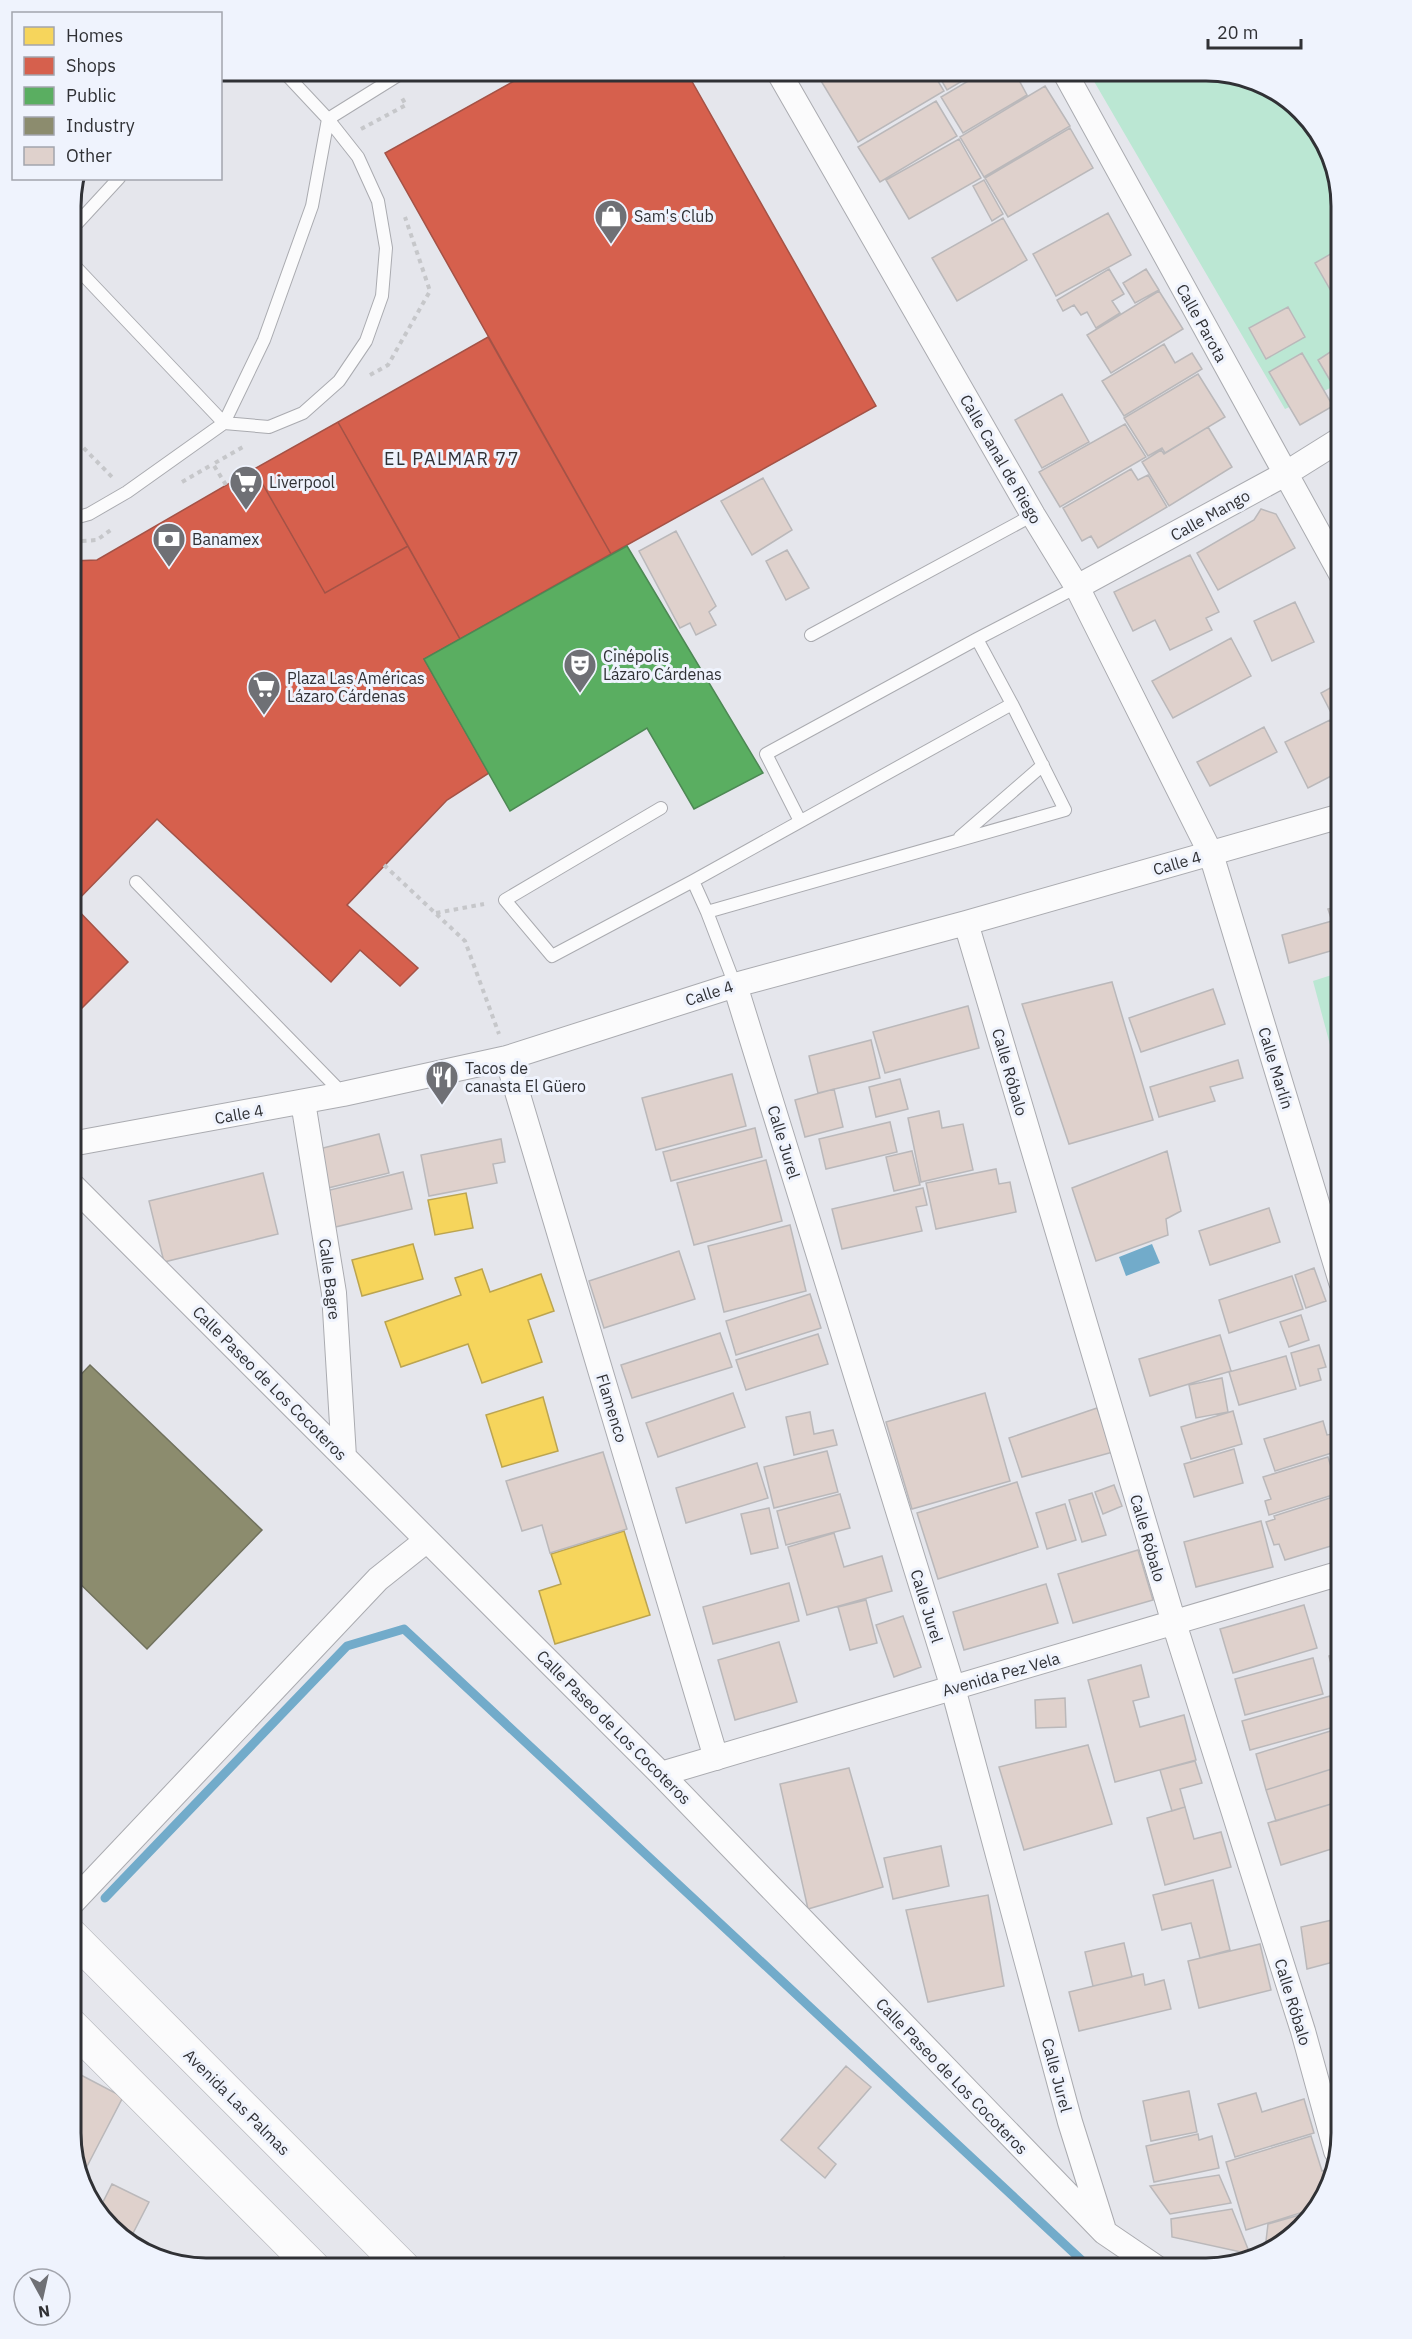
<svg xmlns="http://www.w3.org/2000/svg" width="1412" height="2339" viewBox="0 0 1412 2339" font-family="'IBM Plex Sans',sans-serif">
<style>
.green{fill:#bbe7d3}
.water{fill:#72abca}
.homes{fill:#f6d55c;stroke:#bba450;stroke-width:1.5}
.shops{fill:#d6604d;stroke:#a45246;stroke-width:1.5}
.public{fill:#5aae61;stroke:#4d8854;stroke-width:1.5}
.industry{fill:#8c8c6e;stroke:#70715d;stroke-width:1.5}
.lines{fill:none;stroke-linecap:round;stroke-linejoin:round}
.stream{stroke:#72abca;stroke-width:9}
.building{fill:#dfd1cc;stroke:#bab8ba;stroke-width:1.5}
.lane-casing{stroke:#aaabb0;stroke-width:14}
.street-casing{stroke:#aaabb0;stroke-width:26}
.primary-casing{stroke:#aaabb0;stroke-width:34}
.path{stroke:#c6c7ca;stroke-width:4;stroke-dasharray:4.5 4.5;stroke-linecap:butt}
.lane{stroke:#fbfbfc;stroke-width:12}
.street{stroke:#fbfbfc;stroke-width:24}
.primary{stroke:#fbfbfc;stroke-width:33}
.labels{text-anchor:middle;dominant-baseline:central;stroke-width:6;stroke-linejoin:round;paint-order:stroke}
.poi-label{font-size:16px;fill:#303135;stroke:#eff3fd;text-anchor:start}
.street-label{font-size:16px;fill:#303135;stroke:#eff3fd}
.neighbourhood-label{font-size:18px;letter-spacing:1.5px;fill:#303135;stroke:#eff3fd}
.rim{fill:none;stroke:#303135;stroke-width:3}
</style>
<rect width="100%" height="100%" fill="#e5e6ec"/>
<path class="green" d="M1088 71H1215L1282 94 1328 146 1341 206V383L1285 409Z
M1341 972V1070L1337 1071 1313 981Z"/>
<path class="water" d="M1152 1244 1160 1263 1126 1276 1119 1257Z"/>
<path class="homes" d="M466 1193 473 1228 435 1235 428 1200Z
M413 1244 423 1279 362 1296 352 1260Z
M482 1269 490 1292 541 1274 554 1311 528 1320 542 1362 482 1383 468 1344 401 1367 385 1322 461 1295 455 1278Z
M543 1397 558 1451 502 1467 486 1415Z
M624 1531 650 1615 555 1644 539 1591 561 1584 551 1554Z"/>
<path class="shops" d="M532 71H686L876 406 611 554 385 153Z
M488 337 611 554 460 639 338 422Z
M338 422 408 546 325 593 254 469Z
M254 469 325 593 408 546 460 639 424 659 489 773 447 800 347 905 418 968 400 986 360 950 331 982 157 819 73 905 71 903V561L97 560Z
M71 903 128 962 71 1019Z"/>
<path class="public" d="M627 546 763 773 694 809 647 728 510 811 424 659Z"/>
<path class="industry" d="M90 1365 262 1530 147 1649 71 1575V1385Z"/>
<g class="lines">
<path class="stream" d="M105 1898 347 1646 404 1629 1090 2268"/>
</g>
<path class="building" d="M815 71H932L944 91 858 142Z
M936 71H979L947 90Z
M985 71H1040L1020 82 1027 95 963 133 941 97Z
M1045 86 1070 126 984 177 960 137Z
M936 101 957 136 880 182 858 147Z
M1070 128 1093 168 1008 217 985 178Z
M959 139 981 178 909 219 886 180Z
M984 180 1003 214 992 221 973 186Z
M1108 213 1131 255 1056 296 1033 254Z
M1003 218 1027 260 957 301 932 258Z
M1341 248V286L1331 291 1315 263Z
M1109 269 1124 294 1112 301 1120 313 1096 328 1087 312 1081 315 1074 305 1063 311 1057 300Z
M1146 269 1159 290 1135 303 1123 283Z
M1159 291 1183 329 1111 373 1087 335Z
M1288 307 1305 337 1266 359 1249 328Z
M1164 344 1175 363 1192 353 1202 369 1124 416 1102 381Z
M1341 345V399L1318 360Z
M1302 353 1333 406 1300 425 1269 372Z
M1198 374 1225 417 1165 453 1162 448 1148 456 1124 418Z
M1062 394 1089 442 1042 468 1015 420Z
M1125 424 1146 457 1060 507 1039 472Z
M1208 427 1232 467 1169 506 1142 462 1161 450 1164 454Z
M1131 469 1138 480 1148 475 1167 507 1098 548 1091 536 1082 541 1063 508Z
M763 478 792 530 752 555 721 501Z
M1261 509 1276 514 1295 548 1218 590 1197 553 1254 520Z
M676 531 716 606 709 612 716 625 696 635 690 623 680 628 639 551Z
M787 550 809 588 786 600 766 561Z
M1190 555 1219 612 1206 618 1212 630 1170 650 1155 620 1133 631 1114 592Z
M1295 602 1314 642 1272 661 1254 621Z
M1231 638 1251 676 1173 718 1152 681Z
M1341 682V732L1321 693Z
M1330 720 1341 744V771L1308 788 1285 742Z
M1264 727 1277 752 1210 786 1197 762Z
M1341 906V948L1289 963 1282 935 1332 921 1328 909Z
M1112 982 1153 1120 1069 1144 1022 1004Z
M1213 989 1225 1024 1141 1052 1129 1018Z
M968 1006 979 1048 885 1073 873 1032Z
M871 1040 880 1078 818 1093 809 1056Z
M1238 1060 1243 1078 1210 1087 1215 1101 1159 1117 1150 1087Z
M732 1074 746 1126 656 1150 642 1098Z
M900 1079 908 1109 876 1117 869 1087Z
M834 1089 843 1127 805 1137 795 1100Z
M939 1111 942 1128 963 1124 973 1170 921 1182 908 1118Z
M890 1122 897 1152 826 1169 819 1139Z
M755 1128 762 1157 671 1181 663 1152Z
M379 1134 389 1173 324 1189 315 1150Z
M501 1139 505 1162 493 1164 497 1183 429 1196 421 1155Z
M912 1151 920 1185 894 1191 886 1157Z
M1167 1151 1181 1211 1166 1219 1168 1235 1096 1261 1072 1188Z
M766 1160 782 1221 694 1245 677 1183Z
M996 1169 999 1184 1010 1182 1016 1212 936 1229 926 1183Z
M403 1172 412 1209 331 1228 322 1192Z
M263 1173 278 1234 164 1262 149 1201Z
M923 1188 927 1205 916 1207 922 1231 842 1249 832 1209Z
M1269 1208 1280 1242 1210 1265 1199 1231Z
M790 1225 806 1291 724 1312 708 1246Z
M679 1251 695 1299 604 1328 589 1281Z
M1314 1268 1326 1301 1306 1308 1295 1275Z
M1292 1276 1303 1309 1229 1333 1219 1300Z
M810 1294 821 1328 736 1355 726 1321Z
M1301 1315 1309 1340 1289 1347 1280 1322Z
M720 1333 732 1367 632 1398 621 1365Z
M818 1334 828 1364 746 1390 736 1360Z
M1220 1335 1231 1371 1150 1396 1139 1359Z
M1319 1345 1326 1367 1318 1369 1321 1380 1300 1386 1291 1353Z
M1286 1356 1296 1389 1239 1405 1229 1372Z
M1222 1378 1228 1412 1196 1418 1189 1385Z
M733 1393 745 1427 658 1457 646 1423Z
M985 1393 1010 1481 912 1509 886 1422Z
M1097 1408 1113 1452 1022 1477 1009 1438Z
M1233 1411 1242 1444 1191 1459 1181 1427Z
M810 1412 814 1434 833 1430 837 1445 794 1455 786 1417Z
M1323 1421 1327 1435 1332 1434 1338 1451 1275 1471 1264 1439Z
M1234 1449 1243 1483 1194 1497 1184 1464Z
M827 1451 838 1492 774 1508 764 1467Z
M603 1452 627 1529 550 1553 542 1525 522 1531 506 1481Z
M1328 1457 1339 1493 1269 1515 1265 1501 1271 1499 1263 1477Z
M757 1463 768 1498 686 1523 676 1488Z
M1017 1482 1038 1547 938 1579 917 1513Z
M1114 1485 1122 1506 1103 1514 1095 1492Z
M1092 1493 1106 1535 1082 1542 1069 1500Z
M840 1494 850 1528 786 1545 777 1511Z
M1336 1496 1341 1512V1543L1285 1560 1279 1544 1274 1545 1266 1522 1275 1519 1274 1516Z
M1065 1504 1076 1540 1047 1549 1036 1513Z
M769 1508 778 1548 751 1554 741 1514Z
M1261 1521 1273 1567 1196 1587 1184 1542Z
M834 1533 844 1567 882 1556 892 1591 807 1615 788 1547Z
M1138 1550 1153 1600 1073 1623 1058 1574Z
M789 1583 799 1621 713 1644 703 1607Z
M1046 1584 1058 1623 964 1650 953 1612Z
M866 1600 877 1643 850 1650 838 1607Z
M1304 1605 1317 1648 1233 1673 1220 1629Z
M903 1616 921 1667 894 1677 876 1625Z
M779 1642 797 1702 735 1720 718 1660Z
M1341 1652V1696H1339L1329 1656Z
M1313 1658 1323 1694 1245 1715 1235 1679Z
M1141 1665 1149 1697 1133 1701 1140 1727 1184 1715 1196 1760 1115 1782 1088 1680Z
M1330 1696 1338 1726 1250 1750 1242 1721Z
M1065 1698 1066 1727 1036 1728 1035 1700Z
M1337 1729 1341 1743V1766L1266 1790 1256 1754Z
M1088 1745 1112 1824 1024 1850 999 1767Z
M1195 1761 1202 1783 1180 1789 1185 1807 1172 1811 1160 1770Z
M1341 1766V1801L1276 1821 1266 1790Z
M849 1768 883 1887 808 1909 780 1784Z
M1341 1801V1846L1281 1865 1268 1823Z
M1185 1807 1194 1839 1221 1832 1231 1867 1165 1885 1147 1818Z
M941 1846 949 1886 893 1899 884 1858Z
M1213 1880 1230 1950 1200 1958 1191 1923 1162 1930 1153 1895Z
M988 1895 1004 1986 928 2002 906 1910Z
M1341 1918V1960L1307 1969 1301 1927Z
M1124 1943 1132 1977 1093 1986 1085 1952Z
M1260 1944 1271 1990 1199 2008 1188 1961Z
M1143 1974 1145 1985 1164 1980 1171 2009 1079 2031 1069 1992Z
M846 2066 871 2087 818 2148 836 2164 825 2178 781 2140Z
M79 2074 123 2097 81 2178 70 2133 71 2090Z
M1189 2091 1197 2132 1151 2141 1143 2101Z
M1256 2093 1262 2112 1304 2099 1314 2133 1235 2157 1218 2104Z
M1198 2134 1199 2140 1212 2136 1219 2168 1154 2182 1146 2146Z
M1311 2136 1322 2171 1331 2168 1319 2207 1246 2230 1226 2162Z
M1219 2175 1231 2203 1170 2214 1150 2186Z
M112 2184 149 2202 128 2243 99 2210Z
M1232 2209 1250 2254 1172 2237 1171 2219Z
M1317 2210 1279 2243 1266 2241 1268 2224Z
M784 2257 794 2268H771Z"/>
<g class="lines">
<g class="lane-casing">
<path id="lane" d="M71 230 119 178
M71 262 224 423 269 427 303 413 339 381 366 341 382 296 386 248 378 201 358 157 328 119 283 71
M71 519 89 514 127 492 224 423 264 340 312 206 328 119 405 71
M811 635 1033 515
M661 808 505 900 552 956 693 881 1012 704
M800 821 766 754 977 639 1077 587
M960 837 1043 765
M693 881 707 912 1065 810 1012 704 977 639
M136 882 343 1094
M707 912 735 985"/>
</g>
<g class="street-casing">
<path id="street" d="M778 71 1033 515 1077 587 1211 854 1341 1282
M1064 71 1341 574
M1077 587 1285 474 1341 439
M966 923 1174 1623 1303 2031 1336 2151
M735 985 953 1688 1070 2122 1103 2227
M507 1058 716 1758
M303 1102 334 1293 344 1457
M71 1144 343 1094 507 1058 735 985 966 923 1341 816
M71 1184 661 1774 1104 2232 1157 2268
M661 1774 1341 1573
M71 1904 378 1579 427 1540"/>
</g>
<g class="primary-casing">
<path id="primary" d="M71 1935 404 2268
M71 2025 314 2268"/>
</g>
<path class="path" d="M361 129 406 105 402 98
M370 375 388 365 430 291 405 217
M71 435 112 477
M182 482 213 464
M226 485 213 464 243 447
M82 541 97 540 112 529
M384 865 465 941 499 1034
M436 913 484 904"/>
<use href="#lane" class="lane"/>
<use href="#street" class="street"/>
<use href="#primary" class="primary"/>
</g>
<defs>
<g id="shop-pin" transform="scale(1.725)"><path d="M0 17L-7.5 6A9.5 9.5 0 1 1 7.5 6Z" fill="#6f7075" stroke="#eff3fd"/><path d="M-5-2.5h2.3a2.7 3.5 0 0 1 5.4 0H5L5.5 6h-11ZM-1.5-2.5h3a1.5 2.3 0 0 0-3 0Z" fill="#fff"/></g>
<g id="supermarket-pin" transform="scale(1.725)"><path d="M0 17L-7.5 6A9.5 9.5 0 1 1 7.5 6Z" fill="#6f7075" stroke="#eff3fd"/><path d="M-6-5.5h2.5l.6 2H6L4.5 2H-2.5L-4.4-4H-6ZM-1.5 3.2a1.3 1.3 0 1 0 .1 0ZM3 3.2a1.3 1.3 0 1 0 .1 0Z" fill="#fff"/></g>
<g id="bank-pin" transform="scale(1.725)"><path d="M0 17L-7.5 6A9.5 9.5 0 1 1 7.5 6Z" fill="#6f7075" stroke="#eff3fd"/><path d="M-6-4H6V4H-6ZM0-2.3a2.3 2.3 0 1 0 0 4.6a2.3 2.3 0 1 0 0-4.6Z" fill="#fff"/></g>
<g id="theatre-pin" transform="scale(1.725)"><path d="M0 17L-7.5 6A9.5 9.5 0 1 1 7.5 6Z" fill="#6f7075" stroke="#eff3fd"/><path d="M-5-5.5Q0-4 5-5.5V0Q5 5 0 6Q-5 5-5 0ZM-3.3-2.5H-1v1.5H-3.3ZM1-2.5H3.3v1.5H1ZM-2.8 1Q0 5.5 2.8 1Z" fill="#fff"/></g>
<g id="restaurant-pin" transform="scale(1.725)"><path d="M0 17L-7.5 6A9.5 9.5 0 1 1 7.5 6Z" fill="#6f7075" stroke="#eff3fd"/><path d="M-5-6h1v4h1v-4h1v4h1v-4h1v5L-1.5 .5V6h-2V.5L-5-1ZM5-6V6H3V1.5H1.5Q1.5-4 5-6Z" fill="#fff"/></g>
</defs>
<g fill-rule="evenodd">
<use href="#shop-pin" x="611" y="216"/>
<use href="#supermarket-pin" x="246" y="482"/>
<use href="#bank-pin" x="169" y="539"/>
<use href="#theatre-pin" x="580" y="665"/>
<use href="#supermarket-pin" x="264" y="687"/>
<use href="#restaurant-pin" x="442" y="1077"/>
</g>
<g class="labels">
<g class="poi-label">
<text x="634" y="216">Sam's Club</text>
<text x="269" y="482">Liverpool</text>
<text x="192" y="539">Banamex</text>
<text x="603" y="656">Cinépolis<tspan x="603" dy="18">Lázaro Cárdenas</tspan></text>
<text x="287" y="678">Plaza Las Américas<tspan x="287" dy="18">Lázaro Cárdenas</tspan></text>
<text x="465" y="1068">Tacos de<tspan x="465" dy="18">canasta El Güero</tspan></text>
</g>
<g class="street-label">
<text transform="translate(1202 323) rotate(61)">Calle Parota</text>
<text transform="translate(1001 459) rotate(60)">Calle Canal de Riego</text>
<text transform="translate(1210 515) rotate(-29)">Calle Mango</text>
<text transform="translate(1177 863) rotate(-16)">Calle 4</text>
<text transform="translate(709 993) rotate(-18)">Calle 4</text>
<text transform="translate(1276 1068) rotate(73)">Calle Marlín</text>
<text transform="translate(1010 1072) rotate(74)">Calle Róbalo</text>
<text transform="translate(239 1114) rotate(-10)">Calle 4</text>
<text transform="translate(784 1142) rotate(73)">Calle Jurel</text>
<text transform="translate(330 1279) rotate(83)">Calle Bagre</text>
<text transform="translate(270 1383) rotate(45)">Calle Paseo de Los Cocoteros</text>
<text transform="translate(612 1408) rotate(73)">Flamenco</text>
<text transform="translate(1148 1538) rotate(74)">Calle Róbalo</text>
<text transform="translate(927 1606) rotate(73)">Calle Jurel</text>
<text transform="translate(1001 1674) rotate(-16)">Avenida Pez Vela</text>
<text transform="translate(614 1727) rotate(45)">Calle Paseo de Los Cocoteros</text>
<text transform="translate(1293 2002) rotate(73)">Calle Róbalo</text>
<text transform="translate(1057 2075) rotate(75)">Calle Jurel</text>
<text transform="translate(952 2076) rotate(46)">Calle Paseo de Los Cocoteros</text>
<text transform="translate(237 2102) rotate(45)">Avenida Las Palmas</text>
</g>
<g class="neighbourhood-label">
<text x="452" y="458">EL PALMAR 77</text>
</g>
</g>
<path d="M0 0H1412V2339H0ZM206 81H1206A125 125 0 0 1 1331 206V2133A125 125 0 0 1 1206 2258H206A125 125 0 0 1 81 2133V206A125 125 0 0 1 206 81Z" fill="#eff3fd" fill-rule="evenodd"/>
<path class="rim" d="M206 81H1206A125 125 0 0 1 1331 206V2133A125 125 0 0 1 1206 2258H206A125 125 0 0 1 81 2133V206A125 125 0 0 1 206 81Z"/>
<rect x="12" y="12" width="210" height="168" fill="#eff3fd" stroke="#a3a5ad" stroke-width="1.5"/>
<rect x="24" y="27" width="30" height="18" fill="#f6d55c" stroke="#a3a5ad" stroke-width="1.5"/>
<text x="66" y="42" font-size="18" fill="#303135">Homes</text>
<rect x="24" y="57" width="30" height="18" fill="#d6604d" stroke="#a3a5ad" stroke-width="1.5"/>
<text x="66" y="72" font-size="18" fill="#303135">Shops</text>
<rect x="24" y="87" width="30" height="18" fill="#5aae61" stroke="#a3a5ad" stroke-width="1.5"/>
<text x="66" y="102" font-size="18" fill="#303135">Public</text>
<rect x="24" y="117" width="30" height="18" fill="#8c8c6e" stroke="#a3a5ad" stroke-width="1.5"/>
<text x="66" y="132" font-size="18" fill="#303135">Industry</text>
<rect x="24" y="147" width="30" height="18" fill="#dfd1cc" stroke="#a3a5ad" stroke-width="1.5"/>
<text x="66" y="162" font-size="18" fill="#303135">Other</text>
<g transform="translate(42 2297) rotate(172)"><circle r="28" fill="#eff3fd" stroke="#a3a5ad" stroke-width="1.5"/>
<path d="M0-4.5L10 22L0 15L-10 22Z" fill="#6f7075"/>
<text y="-9" font-size="16" font-weight="bold" text-anchor="middle" fill="#303135">N</text>
</g>
<path d="M1208 39v9h93v-9" fill="none" stroke="#303135" stroke-width="3"/>
<text x="1217" y="39" font-size="18" fill="#303135" stroke="#eff3fd" stroke-width="4.5" paint-order="stroke">20 m</text>
</svg>
